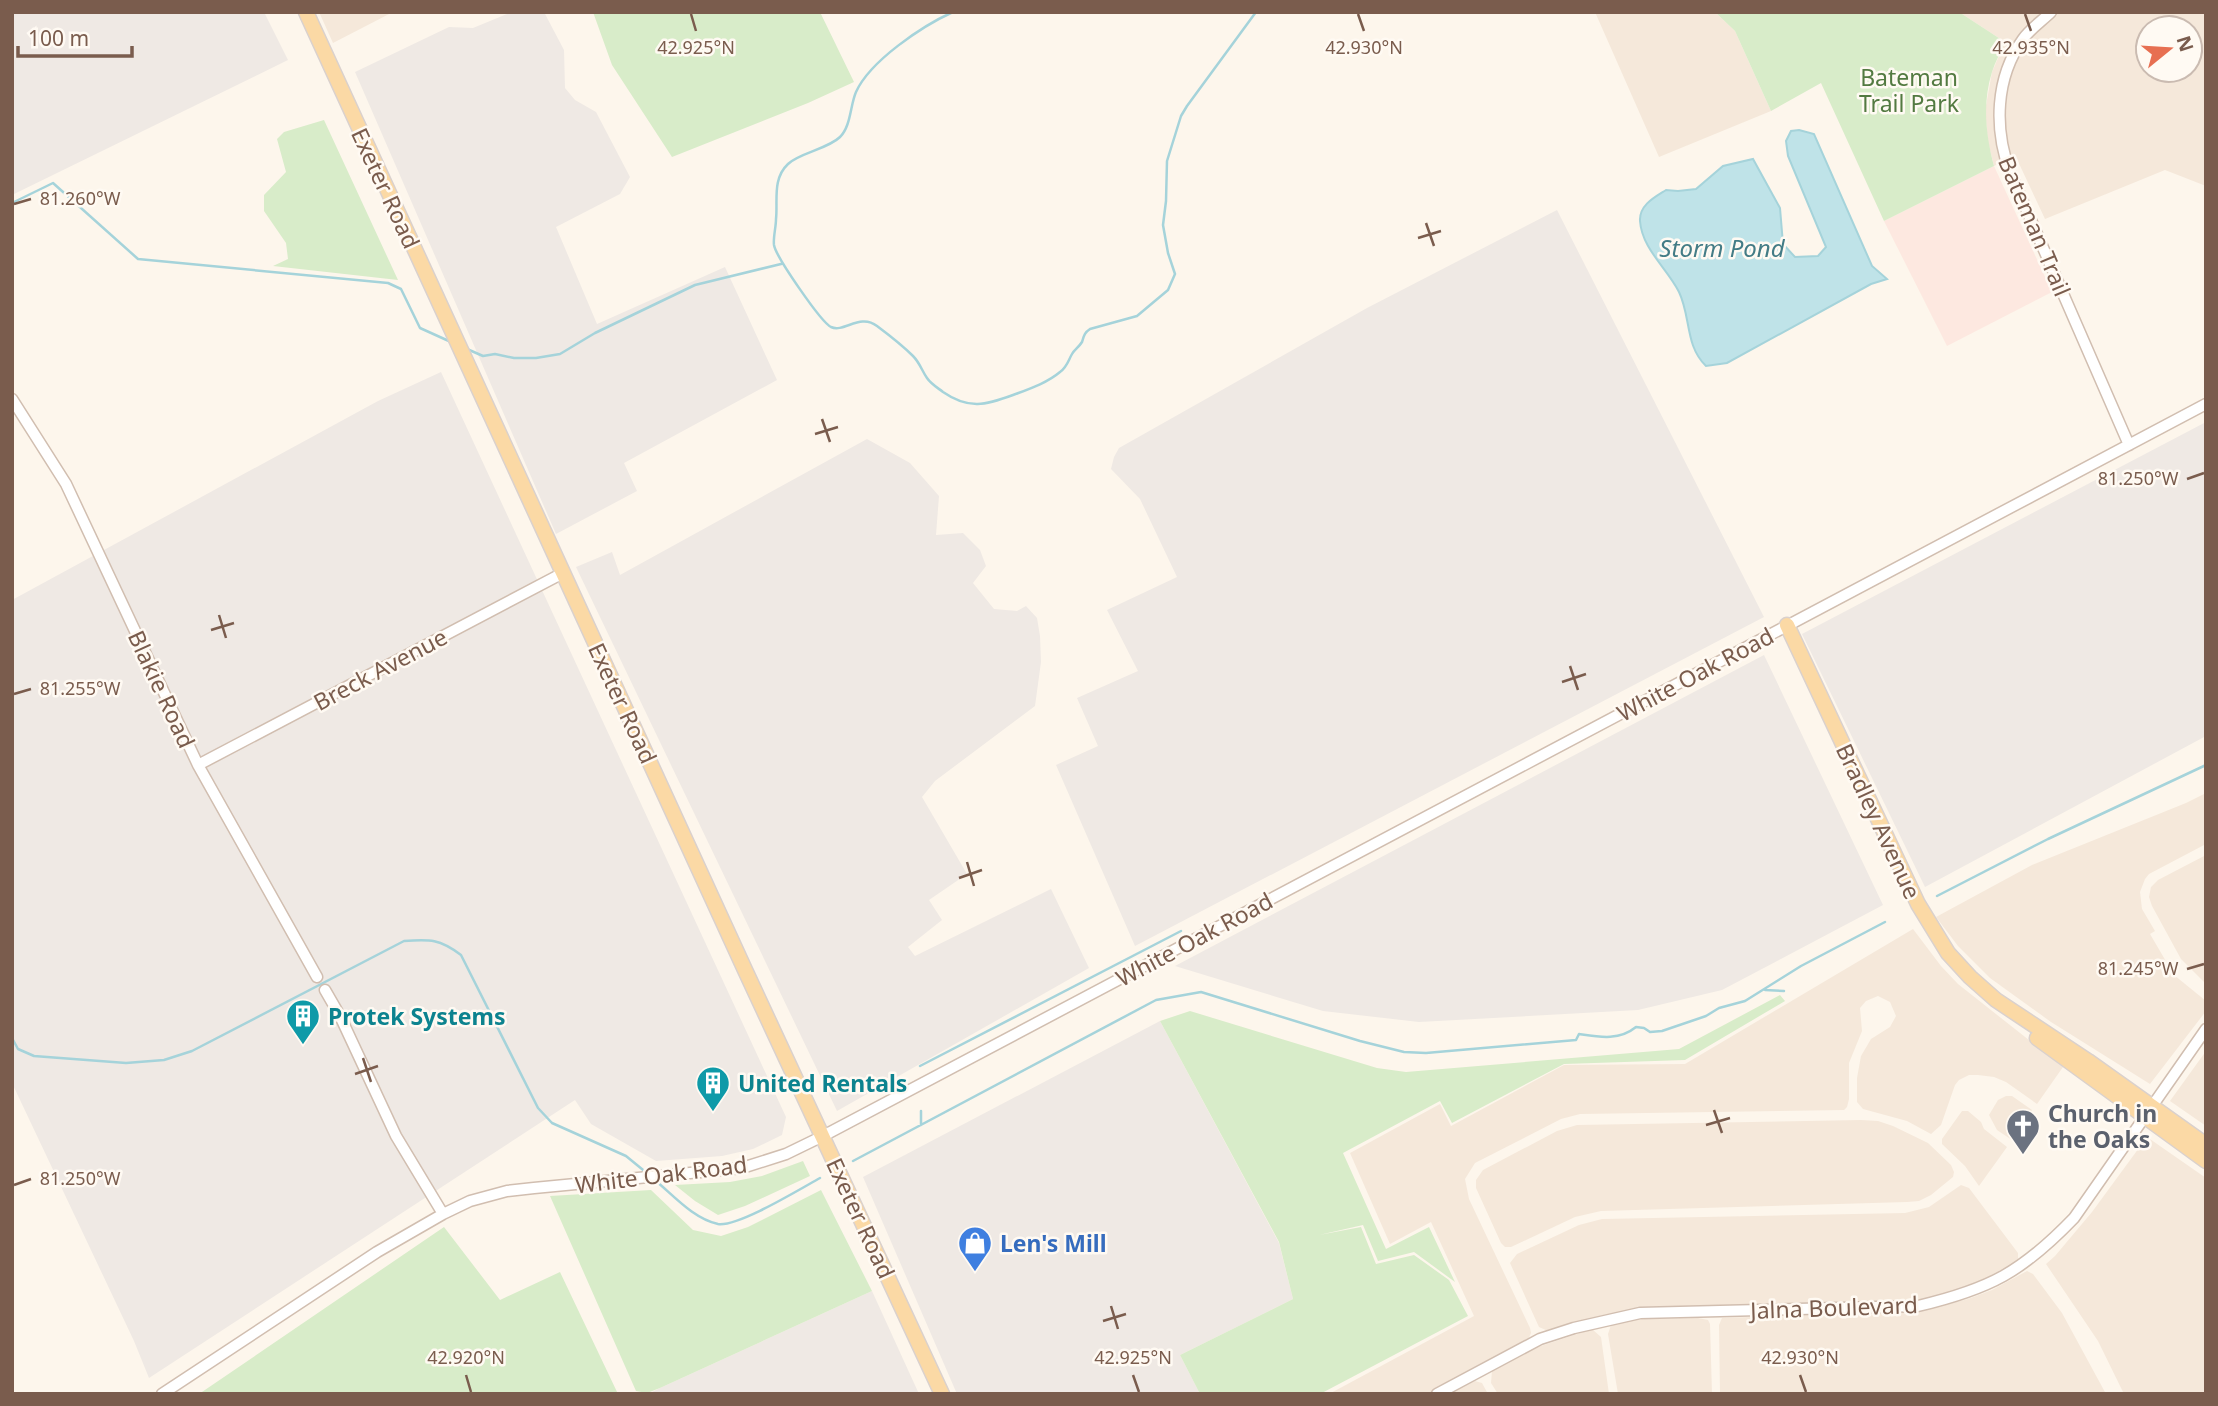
<svg xmlns="http://www.w3.org/2000/svg" width="2218" height="1406" viewBox="0 0 2218 1406" font-family="'Noto Sans',sans-serif">
<style>
.residential{fill:#f5e8da;fill-rule:evenodd}
.commercial{fill:#fde8e0}
.industrial{fill:#efe9e4}
.green{fill:#d8ecc9}
.water{fill:#bfe3e8;stroke:#a5d3da;stroke-width:2}
.lines{fill:none;stroke-linecap:round;stroke-linejoin:round}
.stream{stroke:#a5d3da;stroke-width:2.5}
.minor-casing{stroke:#d1beb0;stroke-width:13}
.major-casing{stroke:#dad1cd;stroke-width:17}
.minor{stroke:#fff;stroke-width:10}
.major{stroke:#fbd9a5;stroke-width:14}
.ticks{fill:none;stroke:#7a5c4d;stroke-width:2.5}
.labels{text-anchor:middle;dominant-baseline:central;stroke-width:5;stroke-linejoin:round;paint-order:stroke}
.park-label{font-size:23px;fill:#537a41;stroke:#fffaf3}
.street-label{font-size:23px;fill:#7a5c4d;stroke:#fffaf3}
.culture-label{font-size:23px;font-weight:bold;fill:#0d838f;stroke:#fffaf3;text-anchor:start}
.worship-label{font-size:23px;font-weight:bold;fill:#5b616d;stroke:#fffaf3;text-anchor:start}
.shop-label{font-size:23px;font-weight:bold;fill:#366cbe;stroke:#fffaf3;text-anchor:start}
.water-label{font-size:24px;font-style:italic;fill:#437c86;stroke:#fffaf3}
.ticks-label{font-size:18px;text-anchor:middle;fill:#7a5c4d;stroke:#fffaf3;stroke-width:5;stroke-linejoin:round;paint-order:stroke}
</style>
<rect width="100%" height="100%" fill="#fdf6ec"/>
<path class="residential" d="M319 12H393L333 43Z
M1595 12H1715L1735 31 1771 111 1659 157Z
M1959 12H2206V186L2165 170 2045 219 2015 155 1994 166 1988 142 1985 111 1992 72 2005 42ZM2148 28H2190V70H2148Z
M2206 793V844L2149 874 2145 879 2140 892 2142 909 2155 931 2150 934 2174 975 2206 1001V1011L2150 1084 2051 1022 1990 978 1958 946 1936 917 2032 865 2186 803Z
M2206 855V984L2181 959 2152 906 2149 897 2151 887 2158 880Z
M1913 929 1941 966 1958 984 2063 1067 2037 1104 2006 1082 1994 1077 1978 1075H1969L1959 1080 1955 1085 1941 1125 1931 1134 1907 1121 1863 1109 1857 1102V1078L1861 1056 1871 1039 1890 1027 1896 1016 1890 1002 1878 996 1866 1001 1860 1008 1862 1031 1849 1063V1099L1847 1107 1844 1110 1580 1114 1561 1119 1475 1163 1465 1179 1469 1199 1530 1328 1531 1333 1528 1340 1429 1394H1329L1474 1316 1431 1222 1390 1244 1350 1153 1440 1104 1451 1126 1564 1065 1685 1064Z
M2206 1051V1126L2170 1101Z
M2006 1096H2012L2032 1110 2012 1140 1997 1130 1989 1115 1998 1100Z
M1962 1111H1968L1981 1122 1984 1129 2007 1147 1979 1186 1965 1166 1942 1144V1139Z
M1861 1120 1878 1121 1893 1126 1928 1143 1951 1165 1954 1172 1953 1177 1931 1195 1919 1201 1907 1202 1601 1211 1575 1217 1511 1247H1505L1501 1243 1476 1188V1180L1483 1170 1557 1131 1577 1125Z
M2147 1137 2206 1178V1394H2124L2098 1341 2046 1264 2055 1256 2092 1212Z
M1961 1185 1969 1188 2018 1253V1259L2017 1264 1980 1283 1934 1298 1910 1302 1641 1309 1603 1315 1548 1331 1539 1327 1510 1263 1517 1254 1579 1225 1602 1219 1905 1213 1929 1207Z
M2027 1271 2033 1274 2062 1313 2106 1394H1720L1719 1325 1722 1318 1922 1311 1968 1299 1992 1290Z
M1698 1318 1708 1320 1710 1324 1712 1394H1618L1608 1334 1611 1325 1614 1322 1645 1319Z
M1592 1329 1601 1337 1609 1394H1498L1491 1383 1492 1371 1509 1361 1538 1347Z
M1475 1381 1482 1383 1488 1394H1448Z"/>
<path class="commercial" d="M1994 166 2052 292 1947 346 1884 221Z"/>
<path class="industrial" d="M12 12H264L288 60 12 195Z
M512 12H544L564 50 565 88 575 100 596 112 630 177 620 194 556 227 597 324 725 267 777 380 624 463 637 491 556 534 355 72 449 27 473 28Z
M1557 210 1764 617 1135 946 1056 765 1098 746 1077 698 1138 671 1107 610 1177 577 1140 499 1111 469 1114 457 1119 448 1367 308Z
M441 372 786 1117 782 1135 753 1149 722 1156 656 1161 591 1124 575 1100 149 1378 134 1341 12 1083V600L378 401Z
M2206 422V736L1925 887 1802 634Z
M867 439 910 463 939 496 936 535 963 533 980 550 986 566 973 583 994 609 1017 611 1026 606 1037 618 1040 636 1041 662 1035 706 935 781 922 797 967 874 929 900 942 920 908 947 915 956 1051 889 1089 968 837 1111 576 567 612 552 620 575Z
M1764 655 1883 905 1722 990 1638 1010 1419 1022 1323 1011 1175 966Z
M1160 1021 1279 1243 1293 1299 1180 1355 1200 1394H957L863 1177Z
M872 1291 919 1394H648L660 1388Z"/>
<path class="green" d="M593 12H820L854 82 808 103 672 157 612 65Z
M1715 12H1959L2005 42C2001 52 1995 62 1992 72 1982 104 1986 135 1994 166L1884 221 1821 83 1771 111 1735 31Z
M324 120 398 280 273 266 288 259 286 243 264 211V195L286 172 277 139 284 132Z
M1780 995 1785 1001 1685 1060 1564 1064 1452 1123 1440 1101 1343 1153 1386 1249 1429 1227 1455 1282 1414 1252 1378 1261 1363 1225 1319 1235 1361 1227 1376 1264 1414 1255 1449 1280 1468 1316 1320 1394H1200L1180 1355 1293 1299 1279 1242 1160 1021 1190 1011 1377 1068 1406 1072 1679 1049Z
M803 1161 810 1176 745 1206 718 1215 695 1201 675 1185 730 1182 762 1176Z
M651 1190 693 1230 721 1236 748 1227 821 1190 872 1291 660 1388 647 1393 636 1391 550 1196Z
M444 1227 500 1300 560 1272 618 1394H199Z"/>
<path class="water" d="M1799 130 1814 134 1872 266 1887 279 1871 284 1727 363 1706 366C1685 346 1691 317 1679 292 1667 268 1642 249 1640 221 1639 205 1655 197 1666 190L1678 191 1696 189 1723 166 1753 159 1780 208 1783 244 1795 257 1818 256 1826 247 1788 156 1786 141 1791 131Z"/>
<g class="lines">
<path class="stream" d="M953 12C922 26 870 61 856 92 850 106 851 126 840 137 828 149 799 153 788 164 772 179 778 201 776 219 776 227 773 238 774 245 776 257 821 322 831 327 844 333 860 313 877 326 889 335 902 345 913 356 920 363 922 371 927 378 931 384 938 388 943 392 969 410 986 405 1013 395 1029 389 1047 383 1060 372 1067 367 1068 361 1072 354 1074 350 1079 347 1082 342 1084 336 1084 333 1090 329L1137 316 1168 290 1175 274 1168 253 1163 225 1166 201 1167 161 1181 116 1187 106 1256 12
M12 203 53 183 138 259 388 283 401 289 420 328 451 342
M467 349 483 356 495 354 514 358H536L560 354 595 333 695 285 781 264
M1937 896 2048 839 2206 765
M1765 990 1784 991
M12 1038 18 1049 34 1056 126 1063 164 1060 192 1051 404 941C430 939 440 939 461 955L538 1108 552 1123 626 1156 648 1174
M920 1066 1181 931
M921 1111V1125
M853 1161 1156 1000 1201 992 1360 1041 1404 1052 1426 1053 1576 1040 1579 1034C1599 1037 1619 1041 1636 1027L1644 1028 1650 1032 1662 1031 1706 1016 1719 1008 1745 1001 1801 966 1885 922
M656 1181C674 1196 694 1219 718 1224 738 1227 800 1189 820 1178"/>
<g class="minor-casing">
<path id="minor" d="M2051 12C2042 21 2030 29 2023 39 1995 78 1994 129 2010 172L2129 445
M12 399 66 484 198 765 317 977
M198 765 563 573
M325 990 340 1016 396 1136 443 1214
M162 1394 377 1252 443 1214 470 1201 507 1191 534 1188 742 1168 786 1154 823 1136 2206 404
M1437 1394 1540 1339 1574 1328 1640 1313 1918 1306C1990 1289 2022 1272 2074 1218L2206 1029"/>
</g>
<g class="major-casing">
<path id="major" d="M306 12 745 970 942 1394
M1787 625 1918 904 1948 953 1970 977 1996 1000 2088 1061 2206 1145
M2037 1038 2206 1161"/>
</g>
<use href="#minor" class="minor"/>
<use href="#major" class="major"/>
</g>
<path class="ticks" d="M691 14 696 31M1358 14 1364 31M2025 14 2031 31M14 204 31 199M1426 223 1434 246M1418 238 1441 231M822 419 830 442M815 434 838 427M2187 479 2204 473M219 615 226 638M211 630 234 623M1570 666 1578 690M1562 682 1586 674M14 694 31 689M967 862 974 886M959 878 982 870M2187 969 2204 964M363 1058 371 1082M355 1074 378 1066M1714 1110 1722 1133M1706 1125 1730 1118M14 1185 31 1179M1111 1306 1118 1329M1103 1321 1126 1314M466 1375 471 1392M1133 1375 1139 1392M1800 1375 1806 1392"/>
<defs>
<g id="building-pin" transform="scale(1.75)"><path d="M0 17L-7.5 6A9.5 9.5 0 1 1 7.5 6Z" fill="#0f9aa8" stroke="#fffaf3"/><path d="M-4-6H4V6H1V3H-1V6H-4ZM-2.5-4.3h1.7v1.8h-1.7ZM.8-4.3h1.7v1.8H.8ZM-2.5-1h1.7V.8h-1.7ZM.8-1h1.7V.8H.8Z" fill="#fff"/></g>
<g id="church-pin" transform="scale(1.75)"><path d="M0 17L-7.5 6A9.5 9.5 0 1 1 7.5 6Z" fill="#6b7280" stroke="#fffaf3"/><path d="M-1.2-6h2.4v3.5h3.3v2.4h-3.3V6h-2.4V-.1h-3.3v-2.4h3.3Z" fill="#fff"/></g>
<g id="shop-pin" transform="scale(1.75)"><path d="M0 17L-7.5 6A9.5 9.5 0 1 1 7.5 6Z" fill="#3f7fe0" stroke="#fffaf3"/><path d="M-5-2.5h2.3a2.7 3.5 0 0 1 5.4 0H5L5.5 6h-11ZM-1.5-2.5h3a1.5 2.3 0 0 0-3 0Z" fill="#fff"/></g>
</defs>
<g fill-rule="evenodd">
<use href="#building-pin" x="303" y="1016"/>
<use href="#building-pin" x="713" y="1083"/>
<use href="#church-pin" x="2023" y="1126"/>
<use href="#shop-pin" x="975" y="1243"/>
</g>
<g class="labels">
<g class="park-label">
<text x="1909" y="77">Bateman<tspan x="1909" dy="26">Trail Park</tspan></text>
</g>
<g class="street-label">
<text transform="translate(386 188) rotate(65)">Exeter Road</text>
<text transform="translate(2035 226) rotate(67)">Bateman Trail</text>
<text transform="translate(380 669) rotate(-28)">Breck Avenue</text>
<text transform="translate(1695 674) rotate(-28)">White Oak Road</text>
<text transform="translate(162 689) rotate(65)">Blakie Road</text>
<text transform="translate(623 703) rotate(65)">Exeter Road</text>
<text transform="translate(1879 821) rotate(65)">Bradley Avenue</text>
<text transform="translate(1194 939) rotate(-28)">White Oak Road</text>
<text transform="translate(661 1174) rotate(-7)">White Oak Road</text>
<text transform="translate(861 1218) rotate(65)">Exeter Road</text>
<text transform="translate(1834 1307) rotate(-2)">Jalna Boulevard</text>
</g>
<g class="culture-label">
<text x="328" y="1016">Protek Systems</text>
<text x="738" y="1083">United Rentals</text>
</g>
<g class="worship-label">
<text x="2048" y="1113">Church in<tspan x="2048" dy="26">the Oaks</tspan></text>
</g>
<g class="shop-label">
<text x="1000" y="1243">Len's Mill</text>
</g>
<g class="water-label">
<text x="1722" y="247">Storm Pond</text>
</g>
</g>
<g class="ticks-label">
<text x="696" y="54">42.925°N</text>
<text x="1364" y="54">42.930°N</text>
<text x="2031" y="54">42.935°N</text>
<text x="80" y="205">81.260°W</text>
<text x="2138" y="485">81.250°W</text>
<text x="80" y="695">81.255°W</text>
<text x="2138" y="975">81.245°W</text>
<text x="80" y="1185">81.250°W</text>
<text x="466" y="1364">42.920°N</text>
<text x="1133" y="1364">42.925°N</text>
<text x="1800" y="1364">42.930°N</text>
</g>
<rect width="2218" height="1406" fill="none" stroke="#7a5c4d" stroke-width="28"/>
<g transform="translate(2169 49) rotate(72)"><circle r="33" fill="#fffaf3" stroke="#cabbb1" stroke-width="2"/>
<path d="M0-5L12 26L0 18L-12 26Z" fill="#e76f51"/>
<text y="-10" font-size="19" font-weight="bold" text-anchor="middle" fill="#7a5c4d">N</text>
</g>
<path d="M18 46v10h114v-10" fill="none" stroke="#7a5c4d" stroke-width="3.5"/>
<text x="28" y="46" font-size="21" fill="#7a5c4d" stroke="#fffaf3" stroke-width="5" paint-order="stroke">100 m</text>
</svg>
